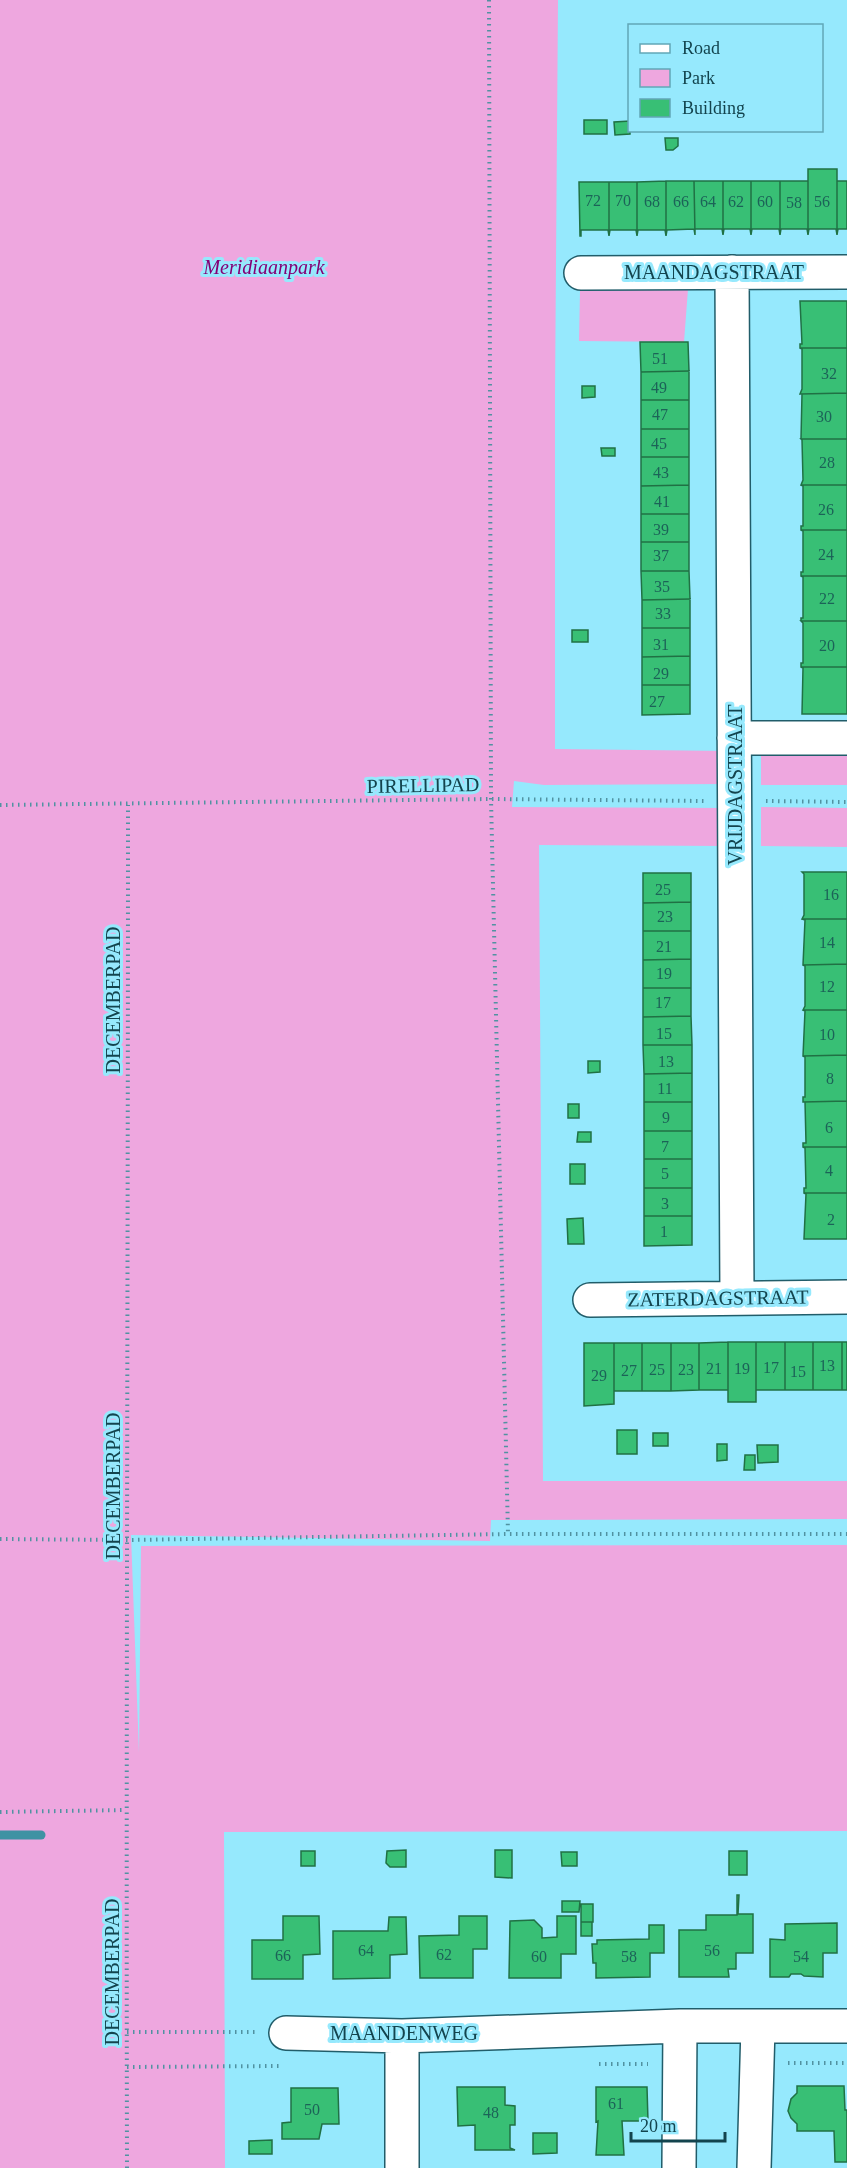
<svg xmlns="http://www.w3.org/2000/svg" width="847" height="2168" viewBox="0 0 847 2168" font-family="Georgia,serif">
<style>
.green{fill:#eea7df}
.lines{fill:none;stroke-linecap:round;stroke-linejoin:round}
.stream{stroke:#3f92a3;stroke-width:9}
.building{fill:#38bf75;stroke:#207144;stroke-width:1.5}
.minor-casing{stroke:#215d6a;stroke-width:36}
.path{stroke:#5192a1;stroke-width:4;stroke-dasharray:1.5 4.5;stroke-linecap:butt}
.minor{stroke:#fff;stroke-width:33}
.labels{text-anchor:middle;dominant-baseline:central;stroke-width:6;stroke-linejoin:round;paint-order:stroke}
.number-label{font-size:16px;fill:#1c6358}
.park-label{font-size:20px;font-style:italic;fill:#840075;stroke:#96e9fd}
.street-label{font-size:20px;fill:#13444e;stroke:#96e9fd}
</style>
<rect width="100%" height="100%" fill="#96e9fd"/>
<path class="green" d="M0 0H558L555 394V749L727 751V784L544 785 514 781 512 807 727 808V846L539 845 543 1481H847V1519L491 1520 490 1541 131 1535 139 1753 141 1546 847 1545V1831L224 1832 225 2168H0Z
M688 289 684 342 579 341 580 291Z
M761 751 847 752V785H761Z
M761 807 847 808V847L761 846Z"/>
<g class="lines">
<path class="stream" d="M0 1835H41"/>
</g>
<path class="building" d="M584 120H607V134H584Z
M630 121V134L615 135 614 122Z
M665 138H678V146L673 150H666Z
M808 169H837V235L836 229H809L808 235Z
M666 181V236L665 230H638L637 236V182Z
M666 181H694L695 235 694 229 667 230 666 236Z
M694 181H723V235L722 229H695V235Z
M723 181H751V235L750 229H724L723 235Z
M751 181H780V235L779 229H752L751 235Z
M780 181H808V235L807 229H781L780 235Z
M837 181H847V229H838L837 235Z
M579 182H609V236L608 230H581V236H580Z
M609 182H637V236L636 230H610L609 236Z
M800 301H847V348H800V344H802Z
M640 342H688L689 371 641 372Z
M800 348H847V393L800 394 802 389V349Z
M689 371V400H641V372Z
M582 386H595V397L582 398Z
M847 393V439H801L802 394H800Z
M641 400H689V429H641Z
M641 429H689V457H641Z
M801 439H847V485H801L803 480 802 440Z
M601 448H615V456H602Z
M641 457H689V485L641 486Z
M689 485V514H641V486Z
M801 485H847V530H801V526H803V486Z
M641 514H689V542H641Z
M801 530H847V576H801V572H803V531Z
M641 542H689V571H641Z
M641 571H689L690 599 642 600Z
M801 576H847V621H801V618H803V577Z
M690 599V628H642V600Z
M801 621H847V667H801V663H803V623Z
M642 628H690V656L642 657Z
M572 630H588V642H572Z
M690 656V685H642V657Z
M801 667H847V714H802L803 668Z
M642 685H690V714L642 715Z
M802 872H847V919H802L804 915V874Z
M643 873H691V902L643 903Z
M691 902V931H643V903Z
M802 919H847V964L803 965 805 920Z
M643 931H691V959L643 960Z
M691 959V988H643V960Z
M847 964V1010H803L805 1006V966L803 965Z
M643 988H691V1016L643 1017Z
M803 1010H847V1055L803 1056 805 1011Z
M691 1016 692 1045H643V1017Z
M643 1045H692V1073L644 1074Z
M847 1055V1101L803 1102V1097H805V1057L803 1056Z
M588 1061H600V1072L588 1073Z
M692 1073V1102H644V1074Z
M847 1101V1147H803V1143H806L805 1102H803Z
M644 1102H692V1131H644Z
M568 1104H579V1118H568Z
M644 1131H692V1159H644Z
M578 1132H591V1142H577Z
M803 1147H847V1193H804V1188H806L805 1148Z
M644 1159H692V1188H644Z
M570 1164H585V1184H570Z
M644 1188H692V1216H644Z
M804 1193H847V1239H804L806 1194Z
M644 1216H692V1245L644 1246Z
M583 1218 584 1244H568L567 1219Z
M728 1342V1390H699V1343Z
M728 1342H756V1402H728Z
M756 1342H785V1390H756Z
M785 1342H813V1390H785Z
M813 1342H842V1390H813Z
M842 1342H847V1390H842Z
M584 1343H614V1404L584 1406Z
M614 1343H642V1391H614Z
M642 1343H671V1391H642Z
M671 1343H699V1390L671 1391Z
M617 1430H637V1454H617Z
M653 1433H668V1446H653Z
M717 1444H727V1460L717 1461Z
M757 1445H778V1462L758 1463Z
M745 1455H755V1470H744Z
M406 1850V1867H390L386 1863 387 1851Z
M495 1850H512V1878L495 1877Z
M301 1851H315V1866H301Z
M729 1851H747V1875H729Z
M561 1852H577V1866H562Z
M737 1895H739L738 1914H753V1953H736V1969H728L729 1977H679V1930H706V1915H737Z
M562 1901H580L579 1912H562Z
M581 1904H593V1922H581Z
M283 1916H319L320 1954 303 1955V1979H252V1940H283Z
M459 1916H487V1949H473V1978H420L419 1936 459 1935Z
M557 1916H576V1954H561V1978H509L510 1921 534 1920 542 1928V1938L557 1937Z
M389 1917H406L407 1954 390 1955V1978L333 1979V1931H388Z
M581 1922H592V1936H581Z
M837 1923V1953H823V1977L804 1976 801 1974H791L789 1977H770V1939L785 1940V1924Z
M649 1925H664V1953H650V1977L596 1978V1963H593L592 1944H597V1940L649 1939Z
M797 2086H844L845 2110H847V2162H835L834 2131H797V2124L791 2118 788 2111 791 2099 797 2093Z
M457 2087H505V2105L515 2106V2125H510V2148L515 2150H475V2125L458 2126Z
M596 2087H647L648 2121H622L624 2155H596L598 2121 596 2122Z
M291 2088H338L339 2124H322L319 2139H282V2123L291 2122Z
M533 2133H557V2153L533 2154Z
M272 2140V2154H249V2141Z"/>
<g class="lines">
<g class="minor-casing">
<path id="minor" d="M732 272 737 1298
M581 273 847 272
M734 738H847
M590 1300 847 1297
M286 2033 402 2036 680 2026H847
M402 2168V2036
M679 2168 680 2026
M754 2168 758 2027"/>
</g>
<path class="path" d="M489 0 491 799 508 1534
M766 801 847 802
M0 805 491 799 704 801
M0 1539 128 1540 508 1534H847
M0 1812 126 1810
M127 2032H255
M788 2063H847
M599 2064H648
M127 2067 279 2066
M127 2168C126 1714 128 1259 128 805"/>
<use href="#minor" class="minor"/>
</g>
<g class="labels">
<g class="number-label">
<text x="593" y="200">72</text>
<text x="623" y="200">70</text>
<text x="652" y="201">68</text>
<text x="681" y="201">66</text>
<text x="708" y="201">64</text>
<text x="736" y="201">62</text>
<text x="765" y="201">60</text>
<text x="822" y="201">56</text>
<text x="794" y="202">58</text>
<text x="660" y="358">51</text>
<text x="829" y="373">32</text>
<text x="659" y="387">49</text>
<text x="660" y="414">47</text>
<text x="824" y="416">30</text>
<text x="659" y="443">45</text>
<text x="827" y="462">28</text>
<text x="661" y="472">43</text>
<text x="662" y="501">41</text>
<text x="826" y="509">26</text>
<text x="661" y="529">39</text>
<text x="826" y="554">24</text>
<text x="661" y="555">37</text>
<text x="662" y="586">35</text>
<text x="827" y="598">22</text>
<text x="663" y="613">33</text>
<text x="661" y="644">31</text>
<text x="827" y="645">20</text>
<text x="661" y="673">29</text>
<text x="657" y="701">27</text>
<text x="663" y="889">25</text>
<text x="831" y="894">16</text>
<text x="665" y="916">23</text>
<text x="827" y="942">14</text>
<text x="664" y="946">21</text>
<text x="664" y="973">19</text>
<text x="827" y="986">12</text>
<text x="663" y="1002">17</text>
<text x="664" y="1033">15</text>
<text x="827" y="1034">10</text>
<text x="666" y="1061">13</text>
<text x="830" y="1078">8</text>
<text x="665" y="1088">11</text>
<text x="666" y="1117">9</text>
<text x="829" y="1127">6</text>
<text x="665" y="1146">7</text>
<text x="829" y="1170">4</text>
<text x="665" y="1173">5</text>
<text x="665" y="1203">3</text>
<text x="831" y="1219">2</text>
<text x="664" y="1231">1</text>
<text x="827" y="1365">13</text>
<text x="771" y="1367">17</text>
<text x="714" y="1368">21</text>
<text x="742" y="1368">19</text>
<text x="657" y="1369">25</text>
<text x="686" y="1369">23</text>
<text x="629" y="1370">27</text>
<text x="798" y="1371">15</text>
<text x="599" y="1375">29</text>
<text x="366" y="1950">64</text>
<text x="712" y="1950">56</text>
<text x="444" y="1954">62</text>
<text x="283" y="1955">66</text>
<text x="539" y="1956">60</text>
<text x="629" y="1956">58</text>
<text x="801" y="1956">54</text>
<text x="616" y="2103">61</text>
<text x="312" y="2109">50</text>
<text x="491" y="2112">48</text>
</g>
<g class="park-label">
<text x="264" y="267">Meridiaanpark</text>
</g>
<g class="street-label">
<text x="714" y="272">MAANDAGSTRAAT</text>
<text transform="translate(423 785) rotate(-1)">PIRELLIPAD</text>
<text transform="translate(735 785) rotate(-90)">VRIJDAGSTRAAT</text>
<text transform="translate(113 1000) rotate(-90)">DECEMBERPAD</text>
<text transform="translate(718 1298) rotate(-1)">ZATERDAGSTRAAT</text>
<text transform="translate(113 1486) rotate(-90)">DECEMBERPAD</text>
<text transform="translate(112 1972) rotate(-90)">DECEMBERPAD</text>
<text x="404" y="2033">MAANDENWEG</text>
</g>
</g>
<rect x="628" y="24" width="195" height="108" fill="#96e9fd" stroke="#62a7b7" stroke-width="1.5"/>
<rect x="640" y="44" width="30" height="9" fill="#ffffff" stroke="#62a7b7" stroke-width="1.5"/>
<text x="682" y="54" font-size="18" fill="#13444e">Road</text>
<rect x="640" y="69" width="30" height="18" fill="#eea7df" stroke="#62a7b7" stroke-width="1.5"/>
<text x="682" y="84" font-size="18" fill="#13444e">Park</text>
<rect x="640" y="99" width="30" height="18" fill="#38bf75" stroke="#62a7b7" stroke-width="1.5"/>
<text x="682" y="114" font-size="18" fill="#13444e">Building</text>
<path d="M631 2132v9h94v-9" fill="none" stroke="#13444e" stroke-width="3"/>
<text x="640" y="2132" font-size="18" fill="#13444e" stroke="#96e9fd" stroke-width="4.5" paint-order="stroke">20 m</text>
</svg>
